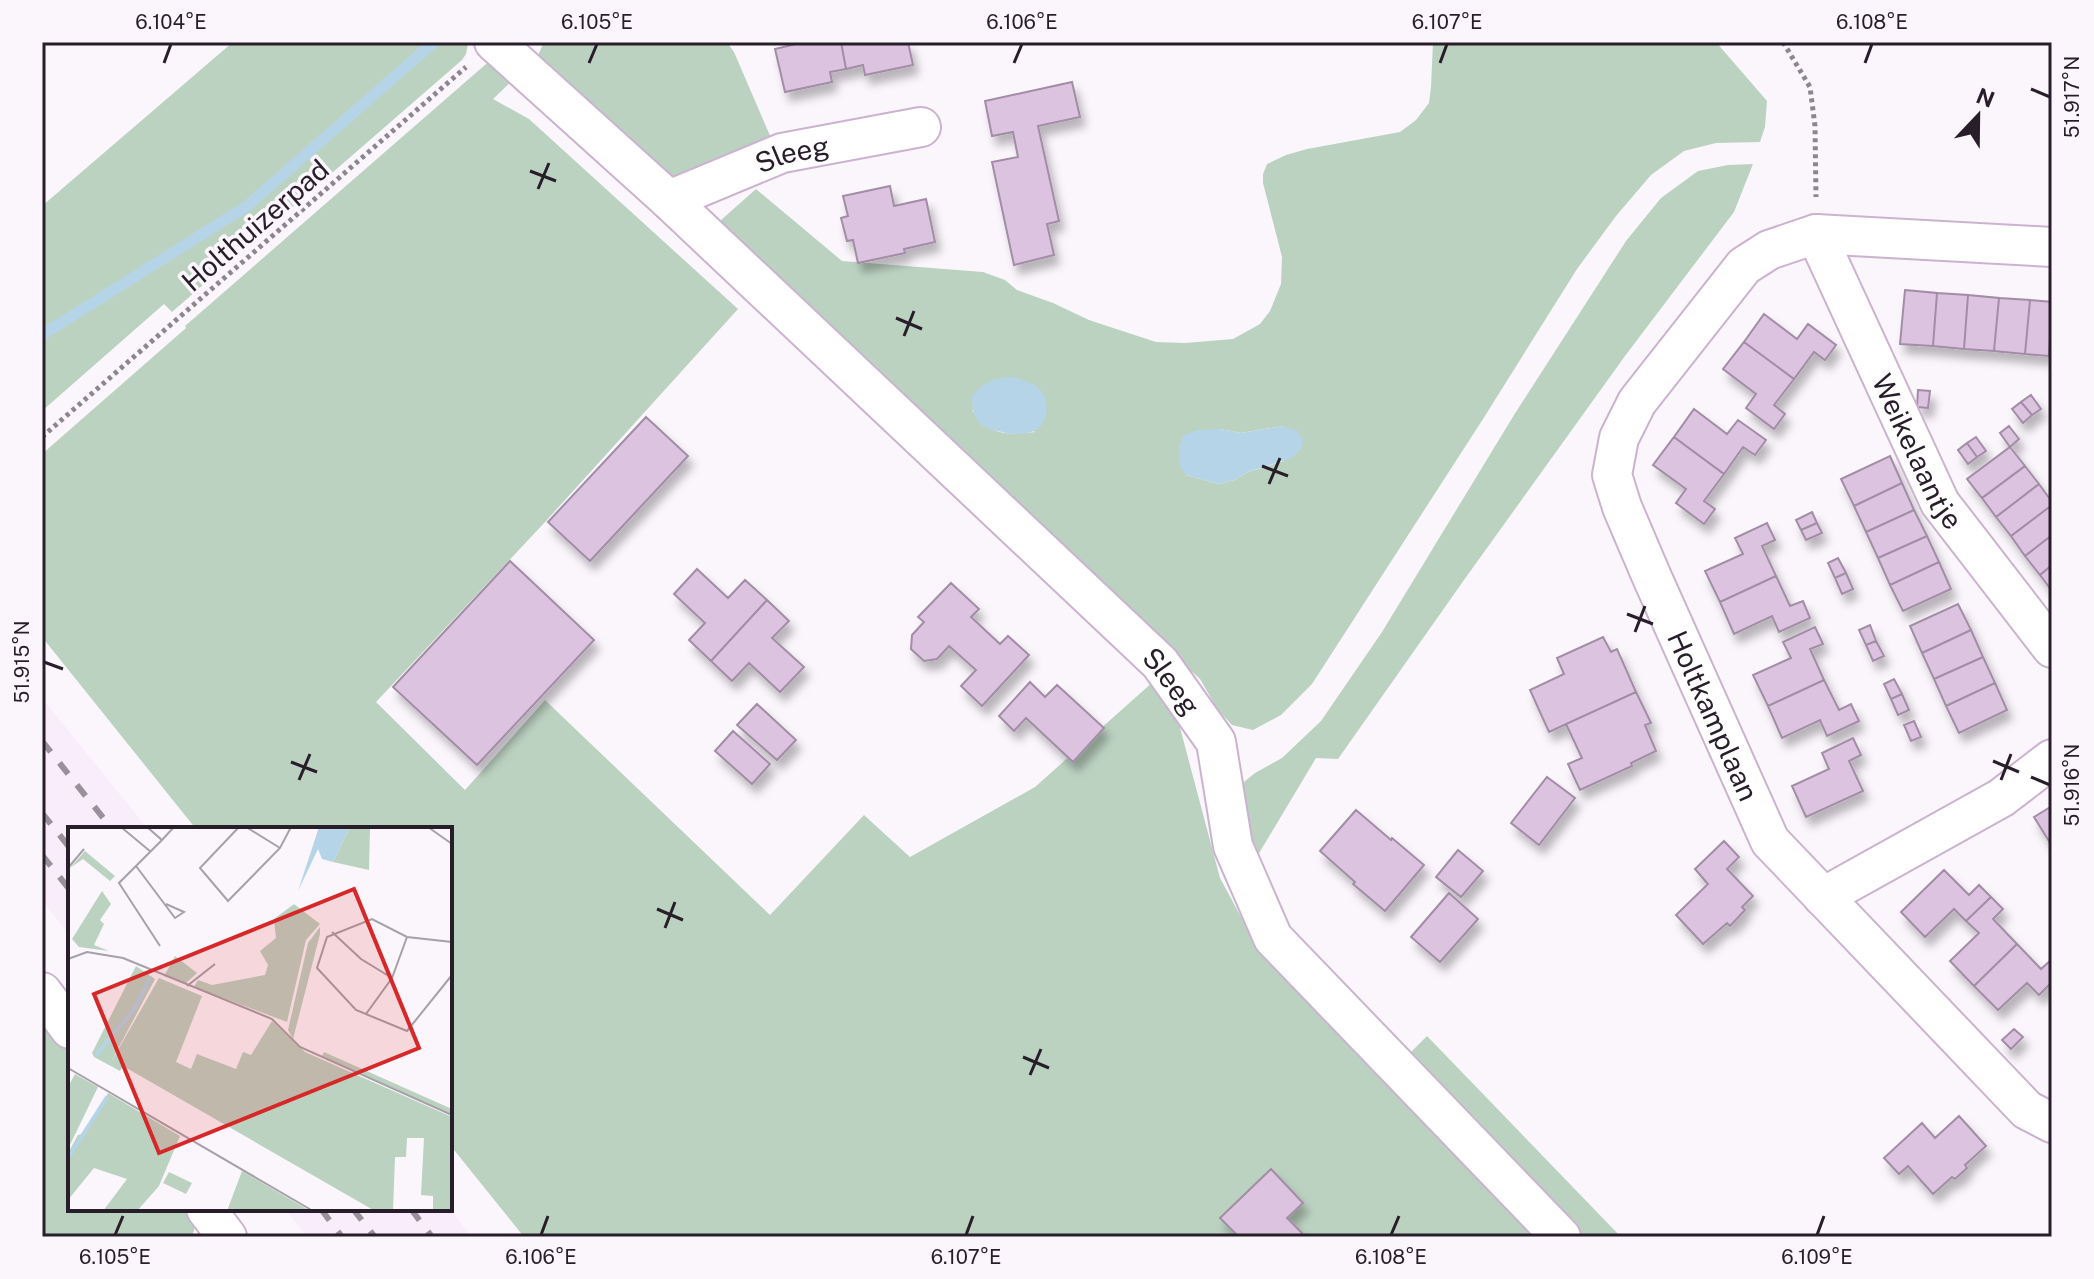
<svg xmlns="http://www.w3.org/2000/svg" width="2094" height="1279" viewBox="0 0 2094 1279" font-family="'Public Sans',sans-serif">
<style>
.built{fill:#f9edfb}
.green{fill:#bcd2c1;fill-rule:evenodd}
.water{fill:#b6d4e7}
.lines{fill:none;stroke-linecap:round;stroke-linejoin:round}
.stream{stroke:#b6d4e7;stroke-width:11}
.building{fill:#dcc4e0;stroke:#a28ca6;stroke-width:2;filter:url(#shadow)}
.street-casing{stroke:#cbb3cf;stroke-width:42}
.path{stroke:#8d868f;stroke-width:5;stroke-dasharray:4 4;stroke-linecap:butt}
.street{stroke:#fff;stroke-width:38}
.rail{stroke:#98919a;stroke-width:6;stroke-dasharray:14 14;stroke-linecap:butt}
.ticks{fill:none;stroke:#271e29;stroke-width:3}
.labels{text-anchor:middle;dominant-baseline:central;stroke-width:7;stroke-linejoin:round;paint-order:stroke}
.street-label{font-size:28px;fill:#271e29;stroke:#fbf6fc}
.inset-river{fill:none;stroke:#b6d4e7;stroke-width:4}
.inset-road{fill:none;stroke:#a6a0a8;stroke-width:2}
.view{fill:#d62828;fill-opacity:0.15;stroke:#d62828;stroke-width:4}
.inset-edge{fill:none;stroke:#271e29;stroke-width:4}
.neatline{fill:none;stroke:#271e29;stroke-width:3}
.ticks-label{font-size:20px;text-anchor:middle;fill:#271e29}
</style>
<defs>
<filter id="shadow"><feDropShadow dx="5" dy="9" stdDeviation="4" flood-color="#0004"/></filter>
</defs>
<rect width="100%" height="100%" fill="#fbf6fc"/>
<path class="built" d="M42 698 148 829H70V936L42 900Z
M285 1209H450L472 1237H307Z"/>
<path class="green" d="M233 42H468V44L466 54 462 60 172 312 164 304 42 411V206Z
M544 42H727L734 52 771 138 711 171 657 178 534 64Z
M1433 42H1716L1767 101 1765 127 1760 142 1716 143 1684 151 1651 175 1616 216 1577 269 1483 419 1312 684 1281 715 1253 730 1232 725 1218 710 1200 679 712 228 756 189 842 261 983 272 1005 280 1017 290 1053 303 1089 320 1156 342 1185 343 1233 339 1260 324 1270 311 1281 284 1282 257 1263 183V174L1267 164 1286 155 1307 149 1400 132 1416 120 1429 103 1431 87ZM972 410 1035 432C1008 435 988 436 972 410ZM1283 426 1284 461 1248 472 1234 480 1219 484 1186 475 1220 429 1241 433Z
M486 64H494L515 78 493 99 529 119 738 309 546 521 376 702 465 790 545 700 770 915 864 815 910 857 1035 787 1154 681 1178 720 1220 878 1247 928 1296 987 1546 1237H524L450 1145V829H196L42 637V454L186 328 185 326Z
M1753 164 1734 212 1625 356 1464 580 1338 759 1316 758 1252 865 1239 786 1255 773 1282 758 1321 721 1382 632 1514 415 1626 241 1661 198 1698 171 1728 165Z
M42 1011 70 1049V1209H188L197 1220 192 1237H42Z
M1427 1036 1621 1237H1574L1401 1062Z"/>
<path class="water" d="M1015 377 1035 385 1044 395C1054 425 1034 438 1006 433 998 431 989 430 982 425 973 417 972 407 972 396 986 380 994 378 1015 377Z
M1283 426 1297 431 1303 440 1301 449 1292 458 1248 472 1234 480 1219 484 1186 475 1179 464V446L1184 435 1198 430 1220 429 1241 433Z"/>
<g class="lines">
<path class="stream" d="M42 335 247 206 434 42"/>
</g>
<path class="building" d="M796 42H841L846 69 830 72 832 82 785 92 775 49 796 44Z
M841 42H908L913 65 865 75 863 65 846 69Z
M1072 82 1080 117 1038 126 1059 221 1047 224 1054 255 1014 265 992 162 1018 157 1013 132 992 136 985 101Z
M890 186 894 206 926 199 935 242 904 249 905 253 858 263 853 240 847 241 841 218 848 216 843 196Z
M1905 290 1937 293 1933 346 1900 344Z
M1937 293 1968 295 1964 349 1933 346Z
M1968 295 1999 298 1994 351 1964 349Z
M1999 298 2030 300 2025 354 1994 351Z
M2030 300 2052 302 2049 356 2025 354Z
M1764 314 1797 339 1808 324 1836 345 1825 360 1814 352 1794 379 1744 342Z
M1744 342 1794 379 1774 405 1785 414 1774 429 1746 408 1756 394 1723 369Z
M1918 390 1930 391 1928 408 1917 407Z
M2031 395 2041 409 2032 415 2021 402Z
M2021 402 2032 415 2023 423 2012 409Z
M1694 409 1727 434 1738 420 1766 440 1755 455 1743 447 1724 474 1674 437Z
M646 417 688 456 590 561 548 522Z
M2009 426 2019 439 2010 447 2000 433Z
M1674 437 1724 474 1704 501 1715 509 1704 524 1676 503 1686 489 1653 465Z
M1976 437 1986 451 1977 457 1967 443Z
M1967 443 1977 457 1968 464 1958 450Z
M2010 447 2025 466 1982 498 1967 479Z
M1890 456 1902 483 1854 506 1841 479Z
M2025 466 2039 484 1996 517 1982 498Z
M1902 483 1914 510 1866 532 1854 506Z
M2039 484 2052 502V505L2011 536 1996 517Z
M2052 505V535L2025 556 2011 536Z
M1914 510 1927 536 1878 558 1866 532Z
M1812 512 1817 523 1801 530 1796 520Z
M1767 523 1775 540 1762 546 1776 576 1720 602 1705 571 1743 554 1735 538Z
M1817 523 1822 533 1806 540 1801 530Z
M2052 535V565L2040 575 2025 556Z
M1927 536 1939 562 1890 585 1878 558Z
M1838 558 1846 573 1835 578 1828 563Z
M510 561 594 640 477 765 393 687Z
M1939 562 1951 589 1903 611 1890 585Z
M2052 565V591L2040 575Z
M697 569 728 598 745 580 767 600 711 661 689 640 705 623 674 594Z
M1846 573 1853 589 1842 594 1835 578Z
M1776 576 1790 606 1803 601 1810 618 1779 632 1772 616 1734 634 1720 602Z
M951 583 979 609 971 617 1000 644 1008 636 1029 655 982 706 961 686 976 670 949 646 937 659 924 661 911 649 912 635 924 622 918 617Z
M767 600 789 621 772 638 804 667 780 692 749 663 732 681 711 661Z
M1958 604 1971 630 1922 653 1910 626Z
M1870 625 1876 641 1866 645 1859 630Z
M1815 627 1823 644 1810 649 1824 680 1768 706 1753 675 1791 658 1783 642Z
M1971 630 1983 657 1934 679 1922 653Z
M1603 637 1611 652 1617 649 1636 692 1549 732 1530 690 1564 674 1557 658Z
M1876 641 1884 656 1873 661 1866 645Z
M1983 657 1995 683 1946 706 1934 679Z
M1894 679 1902 694 1891 699 1884 684Z
M1824 680 1839 710 1851 704 1859 721 1827 736 1820 720 1782 738 1768 706Z
M1030 682 1045 697 1057 685 1104 728 1073 762 1026 718 1014 731 999 716Z
M1995 683 2007 710 1959 733 1946 706Z
M1636 692 1651 723 1645 725 1656 751 1631 763 1632 766 1580 790 1568 764 1582 758 1566 724Z
M1902 694 1909 710 1898 715 1891 699Z
M757 704 796 740 777 760 737 725Z
M1914 721 1921 737 1911 741 1904 725Z
M733 731 770 764 752 784 715 751Z
M1853 738 1861 755 1849 761 1863 791 1806 817 1792 786 1829 769 1822 753Z
M1547 777 1575 798 1539 845 1511 823Z
M2052 806V846L2034 817Z
M1356 810 1391 840 1392 838 1424 865 1385 911 1353 884 1355 882 1320 851Z
M1724 841 1739 857 1727 869 1753 896 1742 907 1745 910 1730 926 1727 923 1703 944 1676 915 1708 884 1695 869Z
M1458 850 1483 871 1461 897 1436 877Z
M1944 870 1969 895 1979 885 1991 897 1966 921 1954 909 1925 937 1901 912Z
M1449 893 1478 919 1440 962 1411 937Z
M1991 897 2003 909 1993 919 2017 944 1974 986 1950 961 1979 933 1966 921Z
M2017 944 2041 969 2052 959V982L2039 995 2027 983 1998 1010 1974 986Z
M2014 1029 2023 1037 2011 1049 2002 1040Z
M1959 1116 1986 1146 1965 1165 1967 1168 1955 1179 1952 1177 1933 1194 1908 1166 1899 1174 1884 1158 1922 1123 1935 1138Z
M1271 1169 1303 1203 1287 1218 1302 1233 1298 1237H1239L1220 1218Z"/>
<g class="lines">
<g class="street-casing">
<g id="street">
<path id="s1" d="M494 42 669 200 1160 663 1216 742 1233 846 1273 938 1561 1237"/>
<path id="s2" d="M669 200 782 153 921 127"/>
<path id="s3" d="M1816 234 1940 503 2052 648"/>
<path id="s4" d="M2052 247 1816 234 1769 250 1744 266 1637 402 1619 438 1612 475 1622 507 1651 575 1770 841 2027 1110 2052 1123"/>
<path d="M1823 897 2001 798 2052 759"/>
<path d="M42 992 70 1029"/>
<path d="M206 1209 227 1237"/>
</g>
</g>
<path class="path" d="M1783 42 1810 87 1815 126 1816 197
M42 437 466 67"/>
<use href="#street" class="street"/>
<path class="rail" d="M42 741 112 829
M42 813 70 848
M42 855 70 890
M321 1209 342 1237
M353 1209 375 1237
M411 1209 432 1237"/>
</g>
<path class="ticks" d="M164 63 171 44M589 63 597 44M1014 63 1022 44M1440 63 1447 44M1865 63 1872 44M2031 89 2050 97M530 171 556 181M538 189 549 163M896 318 922 329M904 336 914 311M1262 466 1288 476M1269 484 1280 458M1627 614 1653 624M1635 632 1645 606M44 662 63 669M1993 761 2019 772M291 762 317 772M2031 777 2050 785M299 780 310 754M2001 780 2011 754M657 909 683 920M665 928 675 902M1023 1057 1049 1068M1030 1075 1041 1049M115 1235 123 1216M541 1235 548 1216M966 1235 973 1216M1391 1235 1399 1216M1817 1235 1824 1216"/>
<g class="labels">
<g class="street-label">
<text stroke="none"><textPath href="#s2" startOffset="132">Sleeg</textPath></text>
<text transform="translate(255 225) rotate(-41)">Holthuizerpad</text>
<text stroke="none"><textPath href="#s3" startOffset="240">Weikelaantje</textPath></text>
<text stroke="none"><textPath href="#s1" startOffset="932">Sleeg</textPath></text>
<text stroke="none"><textPath href="#s4" startOffset="828">Holtkamplaan</textPath></text>
</g>
</g>
<g transform="translate(68 827)">
<rect width="384" height="384" fill="#fbf6fc"/>
<path d="M282 0H302L301 43 265 35ZM17 24 47 49 42 54 15 32 2 41ZM34 64 43 77 32 93 36 97 26 118 41 124 11 120 4 112ZM226 77 252 97 238 113 219 195 126 160 130 153 144 158 197 148 200 138 192 124 208 111 206 92ZM252 100V107L225 212 220 203 240 116ZM107 129 129 146 117 157 96 149ZM68 139 87 152 42 237 91 151 134 169 108 235 123 242 129 227 168 242 175 225 183 228 204 194 237 225 384 290V384H365V369L353 368 356 311H339L338 330H327L325 384H307L55 239 52 244 26 230 24 226ZM256 225 384 282V287L254 229ZM7 247 30 260 0 322V260ZM40 266 112 309 91 359 69 384H35L59 352 26 341 0 373V326L10 308 18 306ZM174 344 242 384H159ZM101 345 124 356 118 367 95 356Z" fill="#bcd2c1"/>
<path d="M251 0H282L265 35 254 32 250 22 230 64Z" fill="#b6d4e7"/>
<path class="inset-river" d="M28 228 67 181 82 151M0 331 39 270"/>
<path class="inset-road" d="M53 0 83 25M79 0 94 13 106 0M171 0 132 41 160 74 212 21 223 0M178 0 212 21M360 0 384 17M68 39 107 91 116 85 98 77M0 41 16 22M264 105 293 132 324 151M384 115 339 110 304 92 259 110 249 141 288 183 339 204 384 148M92 119 51 56 94 13M0 132 19 125 55 131 204 192 232 220 384 288M119 159 147 137M298 187 324 151 339 110M0 241 245 384"/>
<path class="view" d="M286 62 351 221 91 326 26 167Z"/>
<rect width="384" height="384" class="inset-edge"/>
</g>
<rect width="2094" height="1279" fill="none" stroke="#fbf6fc" stroke-width="88"/>
<g transform="translate(1978 116) rotate(22)" stroke="#fbf6fc" stroke-width="6" paint-order="stroke">
<path d="M0-6L14 30L0 20L-14 30Z" fill="#271e29"/>
<text y="-12" font-size="22" font-weight="bold" text-anchor="middle" fill="#271e29">N</text>
</g>
<rect x="44" y="44" width="2006" height="1191" class="neatline"/>
<g class="ticks-label">
<text x="171" y="29">6.104°E</text>
<text x="597" y="29">6.105°E</text>
<text x="1022" y="29">6.106°E</text>
<text x="1447" y="29">6.107°E</text>
<text x="1872" y="29">6.108°E</text>
<text transform="translate(2072 97) rotate(-90)" y="7">51.917°N</text>
<text transform="translate(22 662) rotate(-90)" y="7">51.915°N</text>
<text transform="translate(2072 785) rotate(-90)" y="7">51.916°N</text>
<text x="115" y="1264">6.105°E</text>
<text x="541" y="1264">6.106°E</text>
<text x="966" y="1264">6.107°E</text>
<text x="1391" y="1264">6.108°E</text>
<text x="1817" y="1264">6.109°E</text>
</g>
</svg>
